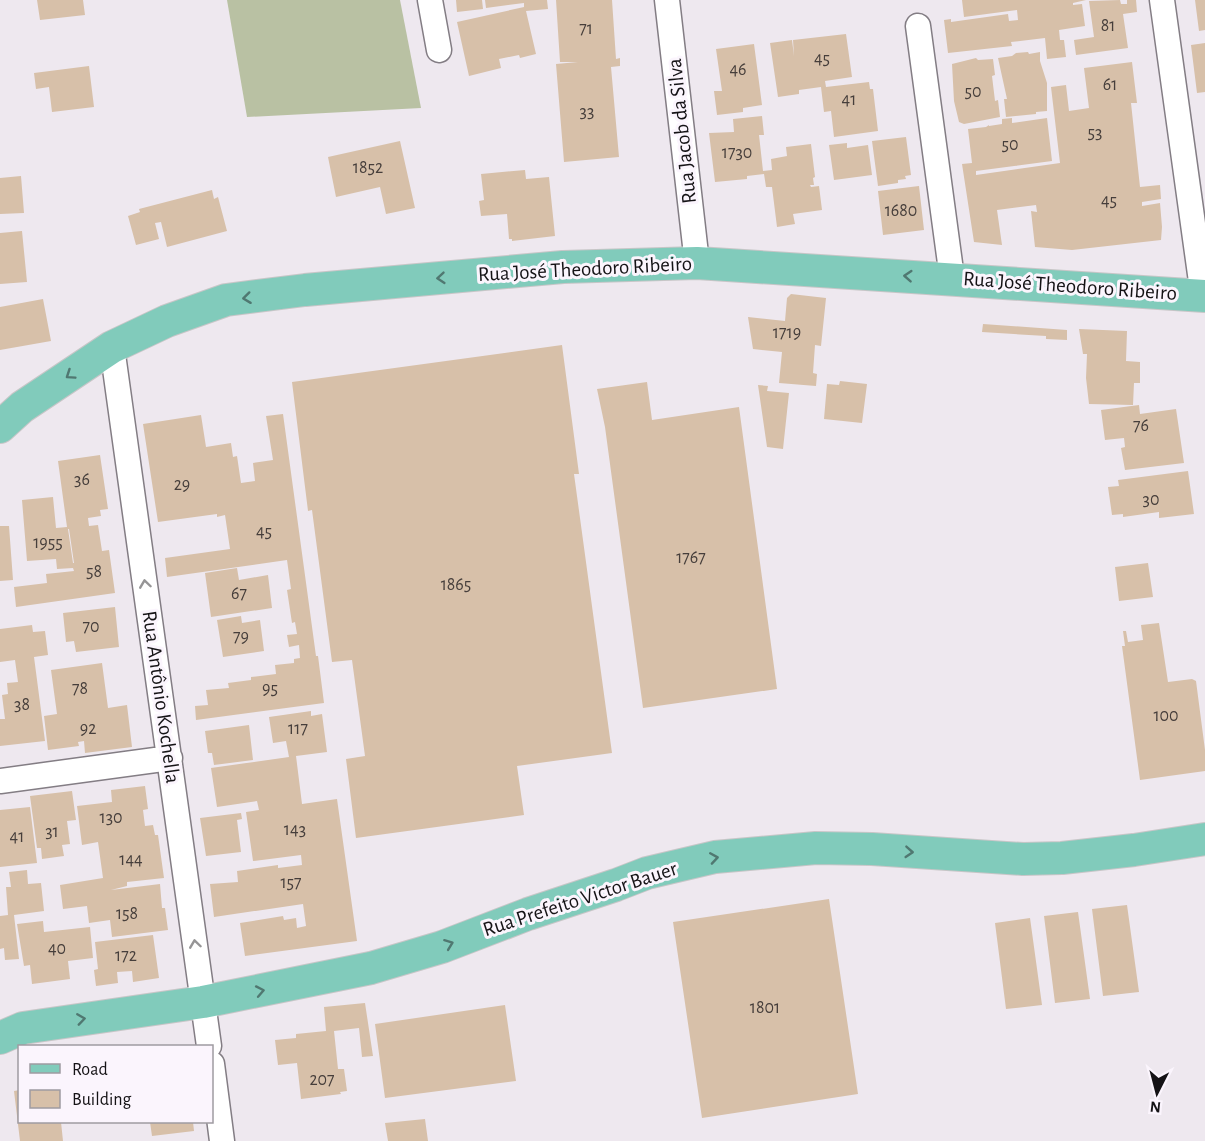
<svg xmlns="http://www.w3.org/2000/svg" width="1205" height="1141" viewBox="0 0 1205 1141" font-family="'Alegreya Sans',sans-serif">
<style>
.forest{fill:#b9c1a3}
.building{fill:#d7c0a9;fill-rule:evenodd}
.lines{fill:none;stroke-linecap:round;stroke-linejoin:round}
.minor-casing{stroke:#837d84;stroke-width:27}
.major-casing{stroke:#c7c6c7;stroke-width:34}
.minor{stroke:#fff;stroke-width:24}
.major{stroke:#81cbbb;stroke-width:32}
.oneway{stroke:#507871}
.oneway2{stroke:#969596}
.labels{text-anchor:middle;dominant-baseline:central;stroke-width:6;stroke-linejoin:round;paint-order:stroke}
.number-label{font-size:18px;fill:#463e3b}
.street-label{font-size:21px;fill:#151316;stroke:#fbf5fd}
</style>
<rect width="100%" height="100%" fill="#eee8ef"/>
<path class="forest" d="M227 0H400L421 108 247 117Z"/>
<path class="building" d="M37 0H83L85 15 40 20Z
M456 0H482L483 9 457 12Z
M485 0H547L548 9 526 11 536 54 520 58 519 55 499 59 501 68 469 76 457 22 524 7V3L486 8Z
M556 0H612L616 59 620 58V66L611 67 619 157 564 162 556 64 578 62H560Z
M962 0H1086L1073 3V5L1082 4 1085 26 1059 30 1060 40H1064L1066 57 1047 59 1045 38 1011 42 1012 46 948 53 944 20 951 19V22L1008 14 1009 21 1018 20 1017 10 964 17Z
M1120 0 1121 4H1127V0H1136L1137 12 1123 14 1128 48 1076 55 1074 40 1094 37 1089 1Z
M1195 0H1205V30L1199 31Z
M846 34 852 77 825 81 826 87 869 82 870 89H873L878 131 834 137 831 111 824 112 821 87 799 90V94L778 97 770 43 792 40 794 56 793 40Z
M1205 43V92L1197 93 1191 45Z
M754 44 762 105 743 108V112L717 115 714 91H722L716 49Z
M1028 52 1029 54 1040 52V61L1047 83V111L1036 112V114L1006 117 1004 99H1007L998 58 1012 56 1016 53Z
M976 58 978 60 993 59 995 75 992 76 995 101 998 100 1000 117 964 124 959 122 954 101 952 64Z
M1132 62 1137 103H1131L1140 187 1160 185 1161 199 1142 202V206L1160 203 1162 227 1161 240 1072 250 1035 247 1031 211 1037 212 1036 205 997 210 1002 245 974 242 962 164 972 163 968 129 986 127 989 125V126L1002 124V119L1012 118V123L1047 118 1052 161 976 171V175L1060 163 1051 87 1066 85 1069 111 1089 108 1084 68Z
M89 66 94 107 52 112 49 87 36 89 34 73Z
M762 116 764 135H759L763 171 772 170 771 159 787 156 786 147 811 144 815 177 813 178 814 185H810L811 187 819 186 822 210 793 214 795 224 777 227 772 187H766L764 174 747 176V179L715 182 709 133 734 132 733 119Z
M906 137 911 175 905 176 906 179 898 180V183L878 186 872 141Z
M400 141 415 208 386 214 380 187 336 197 328 157Z
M847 143V148L868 145 872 175 834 180 829 145Z
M525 170 526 179 549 177 555 236 512 241V239H509L507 214 481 216 479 201 484 200 481 174Z
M21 176 24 213 0 214V178Z
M919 186 924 230 883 235 878 191Z
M212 190 214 199 218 197 227 231 167 247 161 222 155 223 159 239 136 245 128 216 140 212 139 209Z
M22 231 27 282 0 284V233Z
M791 294 826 298 821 346 815 345 813 373 817 374 816 386 779 383 782 352 753 349 748 317 785 321 787 298Z
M43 299 51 341 0 350V307Z
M983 324 1067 330V340L1046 339V336L982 332Z
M1079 329 1127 331 1126 361 1140 362V383H1134L1133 405 1089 404 1086 378 1087 354H1083Z
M562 345 579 474H574L612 753 517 766 524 815 356 838 346 759 365 756 352 660 332 662 312 510 308 511 292 382Z
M840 381 867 384 862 423 824 419 827 384 839 385Z
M647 382 652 420 739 407 777 689 643 708 605 427 597 389Z
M758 385 768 386 767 391 789 393 783 449 767 447Z
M1139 405 1140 414 1176 409 1184 463 1125 470 1121 448 1125 447 1124 438 1105 440 1101 410Z
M283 414 316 656H318L324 703 196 720 195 706 208 705 206 690 229 688 228 683 251 680V677L276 674 275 665 294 663V659L300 658 299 645 289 647 287 635 297 634 295 622 292 623 287 590 291 589 287 560 167 577 165 558 230 549 225 515 217 517V514L158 522 143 424 201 415 206 447 231 443 233 457 237 456 241 483 255 481 253 463 273 460 266 416Z
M100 455 108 509 100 510 101 516 88 518 89 526 98 525 102 551 109 550 115 593 16 607 14 587 47 583 46 574 74 571 73 568 57 569 56 559 27 561 22 500 53 497 56 528 67 527 58 461ZM68 529H69L74 563H73Z
M1188 471 1194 514 1159 518V512L1123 517V514L1112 515 1108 487 1119 486 1118 480Z
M0 526H9L13 580 0 581Z
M1148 563 1153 597 1119 601 1115 567Z
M237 568 239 580 268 575 272 608 211 617 205 573Z
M115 607 119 647 76 652 74 641 66 642 63 613Z
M241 616 242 623 260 620 264 651 223 657 217 620Z
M1159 623 1168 682 1192 679 1196 681 1205 750V771L1140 780 1122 646H1125L1123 631H1126L1128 642 1143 640 1141 625Z
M32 625 33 632 45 631 48 655 34 657 45 741 0 746V719H5L2 695 8 694 7 683 18 682 15 660 0 662V629Z
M102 663 108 708 127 705 132 747 85 753 84 741 78 742 79 746 48 750 44 716 57 714 51 670Z
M311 711V716L322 714 327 752 296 756 302 804 337 799 357 941 245 956 240 923 283 916 284 920 296 918 297 928 306 926 303 904 214 917 210 884 238 882 237 871 278 865V868L302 865 301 855 253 861 246 812 259 810 257 801 217 807 211 768 289 757 286 741 273 743 269 717Z
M249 725 253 760 214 765 212 753H208L205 731Z
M145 786 148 809 143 810 145 826 153 825 155 835H158L164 878 127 882V886L111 890 160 884 162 908H165L168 930 112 937 110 920 89 923 87 906 63 909 60 885 103 878 98 842 82 845 77 806 112 802 111 790Z
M72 791 76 820 67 821 70 844 62 845 64 856 42 859 41 848H37L30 796Z
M30 807 37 863 0 867V810Z
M241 813 242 819 237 820 241 852 206 856 200 818Z
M27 870 28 884 41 883 44 911 14 915 19 959 5 960 4 948 0 949V916L8 915 6 887H11L9 872Z
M829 899 858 1094 702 1118 673 922Z
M1127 905 1139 992 1103 996 1092 909Z
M1078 912 1090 999 1055 1003 1044 916Z
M1030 918 1042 1005 1006 1009 995 923Z
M43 921 44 932 90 927 93 958 68 961 70 979 32 984 30 965 24 966 17 924Z
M153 935 159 978 133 982 132 971 117 972 118 983 96 986 94 970 98 969 95 942Z
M365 1003 373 1056 362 1057 359 1028 334 1031 338 1069H344L347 1091 340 1092 341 1094 301 1099 297 1063 278 1065 275 1040 296 1038V1034L326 1031 324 1007Z
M505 1005 516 1081 385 1098 375 1024Z
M20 1090V1122H61L63 1141H20L14 1091Z
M425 1119 428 1141H388L385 1123Z
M150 1122H193L194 1131 152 1136Z"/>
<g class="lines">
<g class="minor-casing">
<path id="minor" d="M430 0 439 50
M667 0 697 263
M1162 0 1203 296
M918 26 952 278
M112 347 209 1046
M0 781 170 758
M212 1064 222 1141"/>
</g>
<g class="major-casing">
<path id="major" d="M0 427 22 407 112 347 167 321 226 300 305 290 563 267 697 263 1205 296
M0 1038 23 1028 203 1002 371 968 442 947 528 914 616 885 647 873 715 857 816 848 872 849 1023 859 1062 858 1134 850 1205 839"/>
</g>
<use href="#minor" class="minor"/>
<use href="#major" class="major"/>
</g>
<defs><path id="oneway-chevron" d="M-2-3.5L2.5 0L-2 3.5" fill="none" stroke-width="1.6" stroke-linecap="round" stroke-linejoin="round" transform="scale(1.5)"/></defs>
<g class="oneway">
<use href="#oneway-chevron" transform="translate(908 276) rotate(-176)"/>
<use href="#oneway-chevron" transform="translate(441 278) rotate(175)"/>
<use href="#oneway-chevron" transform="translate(247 298) rotate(173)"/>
<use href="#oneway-chevron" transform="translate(70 375) rotate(146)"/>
<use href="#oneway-chevron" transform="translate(909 852) rotate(4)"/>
<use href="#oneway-chevron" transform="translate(714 858) rotate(-9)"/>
<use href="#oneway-chevron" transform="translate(449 944) rotate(-21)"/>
<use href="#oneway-chevron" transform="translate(260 991) rotate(-11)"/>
<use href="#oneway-chevron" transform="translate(81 1019) rotate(-8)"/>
</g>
<g class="oneway2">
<use href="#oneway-chevron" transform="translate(145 584) rotate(-98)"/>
<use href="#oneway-chevron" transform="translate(195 944) rotate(-98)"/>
</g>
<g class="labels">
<g class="number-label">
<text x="1108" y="26">81</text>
<text x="586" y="29">71</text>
<text x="822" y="59">45</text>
<text x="738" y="70">46</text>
<text x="1110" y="85">61</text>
<text x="973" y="92">50</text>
<text x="849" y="100">41</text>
<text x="587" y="112">33</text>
<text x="1095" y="133">53</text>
<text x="1010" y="145">50</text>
<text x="737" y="153">1730</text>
<text x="368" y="168">1852</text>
<text x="1109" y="201">45</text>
<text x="901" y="211">1680</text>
<text x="787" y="333">1719</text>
<text x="1141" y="426">76</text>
<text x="82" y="480">36</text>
<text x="182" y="485">29</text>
<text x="1151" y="500">30</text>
<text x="264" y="532">45</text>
<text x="48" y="543">1955</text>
<text x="691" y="558">1767</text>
<text x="94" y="572">58</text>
<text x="456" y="585">1865</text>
<text x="239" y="594">67</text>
<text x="91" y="627">70</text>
<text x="241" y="637">79</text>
<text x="80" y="689">78</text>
<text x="270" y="689">95</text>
<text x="22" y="705">38</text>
<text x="1166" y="716">100</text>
<text x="88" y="729">92</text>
<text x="298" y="729">117</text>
<text x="111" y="818">130</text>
<text x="295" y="830">143</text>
<text x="52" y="832">31</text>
<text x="17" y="837">41</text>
<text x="131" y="860">144</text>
<text x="291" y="883">157</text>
<text x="127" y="914">158</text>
<text x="57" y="949">40</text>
<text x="126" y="956">172</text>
<text x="765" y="1008">1801</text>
<text x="322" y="1080">207</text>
</g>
<g class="street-label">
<text transform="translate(682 131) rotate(-96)">Rua Jacob da Silva</text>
<text transform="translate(585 269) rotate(-3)">Rua José Theodoro Ribeiro</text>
<text transform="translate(1070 286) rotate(4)">Rua José Theodoro Ribeiro</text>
<text transform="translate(161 697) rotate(82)">Rua Antônio Kochella</text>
<text transform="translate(580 899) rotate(-18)">Rua Prefeito Victor Bauer</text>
</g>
</g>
<rect x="18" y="1045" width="195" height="78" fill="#fbf5fd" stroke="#9f9ba1" stroke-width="1.5"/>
<rect x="30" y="1064" width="30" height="9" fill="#81cbbb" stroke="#9f9ba1" stroke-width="1.5"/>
<text x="72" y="1075" font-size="18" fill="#151316">Road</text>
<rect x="30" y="1090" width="30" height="18" fill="#d7c0a9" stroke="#9f9ba1" stroke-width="1.5"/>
<text x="72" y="1105" font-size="18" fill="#151316">Building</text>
<g transform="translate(1157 1093) rotate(186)" stroke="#fbf5fd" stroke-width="4.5" paint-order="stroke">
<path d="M0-4.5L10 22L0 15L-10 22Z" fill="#151316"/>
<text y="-9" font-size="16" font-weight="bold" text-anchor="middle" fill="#151316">N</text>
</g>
</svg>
